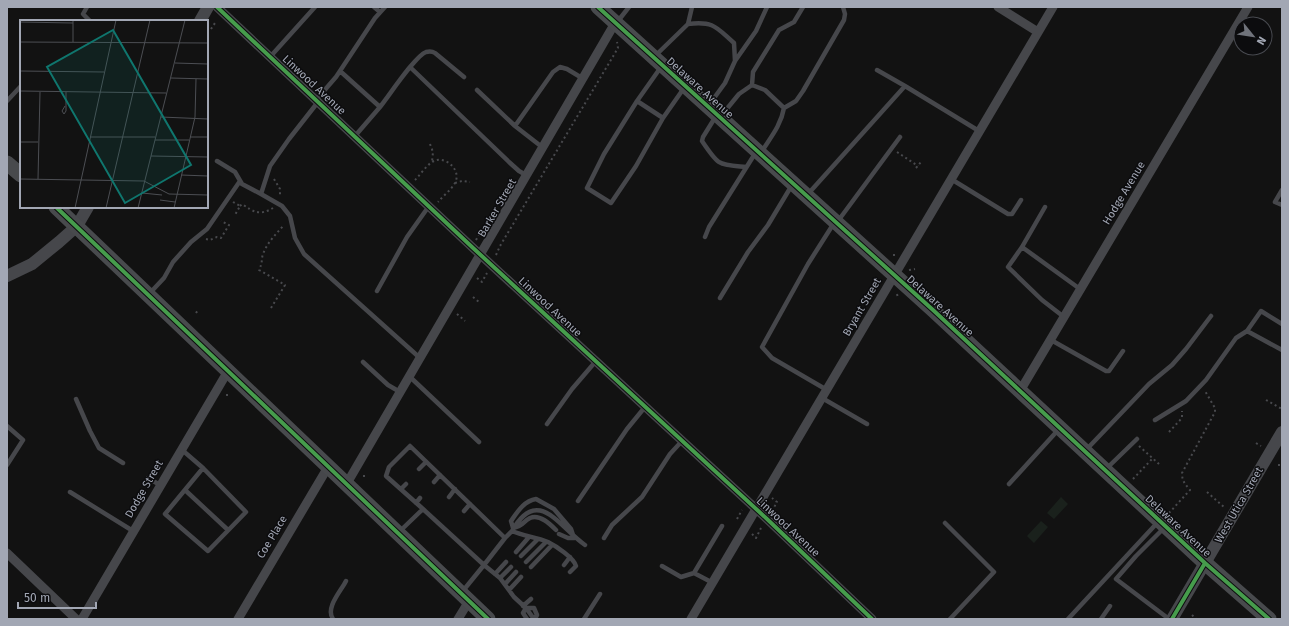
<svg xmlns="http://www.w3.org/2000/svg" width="1289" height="626" viewBox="0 0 1289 626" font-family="'Fira Sans',sans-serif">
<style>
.green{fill:#1a211c}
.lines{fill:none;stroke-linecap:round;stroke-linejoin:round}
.path{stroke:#48494d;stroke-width:2;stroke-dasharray:2 3;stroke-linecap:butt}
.service{stroke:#46474b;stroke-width:4.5}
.minor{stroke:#46474b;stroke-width:9}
.tertiary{stroke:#46474b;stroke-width:12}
.primary{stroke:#484a4d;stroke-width:15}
.cycleway-casing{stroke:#0c0c0e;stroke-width:6}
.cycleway{stroke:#469c4c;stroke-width:4}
.labels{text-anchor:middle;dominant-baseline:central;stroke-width:3;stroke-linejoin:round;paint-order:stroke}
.street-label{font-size:11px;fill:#a2a7b4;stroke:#0c0c0e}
.inset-road{fill:none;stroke:#4c4e53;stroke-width:1}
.view{fill:#0f766e;fill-opacity:0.15;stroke:#0f766e;stroke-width:2}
.inset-edge{fill:none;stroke:#a2a7b4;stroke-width:2}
</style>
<rect width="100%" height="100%" fill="#121212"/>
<path class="green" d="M1061 497 1068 504 1054 519 1047 513Z
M1041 521 1048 527 1034 543 1027 536Z"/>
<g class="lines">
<path class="path" d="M211 29 215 23
M430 144 433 152 432 162
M897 152 918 166
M916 168 921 162
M274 179 280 189V197
M415 180C420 175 426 166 432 162 445 154 462 170 455 183 451 190 443 196 438 202
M455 183 462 181 470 182
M233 202 240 206 235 215
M240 206 242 204C254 212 259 216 273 208
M206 239 210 240 217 237 221 238 229 225 221 221
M476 240 483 228 484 229
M496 255 500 246 618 48 617 42
M894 256V251
M909 270 915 269
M477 278 482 282 487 273
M897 294 898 298
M473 297 479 302
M271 308 285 285 259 270C263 262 261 260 263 254 267 243 276 234 284 225
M196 313 198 310
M457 314 465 321
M227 394V397
M1266 400 1282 409
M1169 432 1182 418V411
M1256 443 1261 446
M1139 446 1159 464
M1278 465H1282
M363 476H368
M1133 479 1153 458
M1207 492 1225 508
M772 511 777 502 772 498
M1169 513 1190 490C1185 484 1182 481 1182 473L1215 412V408L1205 391
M737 519 742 510
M752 534 756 538 761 528
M1192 615 1196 619"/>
<path class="service" d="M87 7 83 14 90 21
M374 7 380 12
M618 21 629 7
M688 24C714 21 716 27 734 43L735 61
M656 55 688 24 692 7
M270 57 315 7
M410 67 509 162 519 171 526 175
M661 67 637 101 663 118 684 88
M877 70 905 86
M340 71 380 107 355 136
M752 85 765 90 784 108
M477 90 515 126 542 147
M316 100 336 77 375 18 385 7
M7 101 21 86
M637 101 604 154 587 188 611 203 636 166 663 118
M709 105 725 83 735 61 756 31 767 7
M380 107C389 96 415 56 426 52 430 51 432 51 435 53L464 77
M716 116 703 137 702 141C719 166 717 164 746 167
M721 116 739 94 752 85 753 72 779 30 794 22 803 7
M515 126 553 72 560 67 567 69 582 78
M762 151C771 137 781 125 784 108L796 101 803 91 844 20 845 14 843 7
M217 161 235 172 242 184 261 194 270 166 289 139 318 102
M951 179 1008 214H1012L1021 200
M1282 190 1275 202 1282 205
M261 194 282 206 290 216 295 238 304 254 420 358
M808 194 905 86 979 131
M1045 207 1022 247 1008 267 1042 300 1064 317
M838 221 900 137
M705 237 709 227 756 152
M1022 247 1080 289
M377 291 407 237 429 206
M149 294 164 278 173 262 191 242 207 229 240 181
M720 298 748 252 768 225 792 185
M1282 324 1261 311 1247 331 1282 350
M1051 340 1106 371H1109L1123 351
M363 362 388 385 400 392
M409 376 479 442
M827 390 772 358 762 347 808 264 834 223
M822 398 867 424
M76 399 90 431 99 448 123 463
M1155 420 1186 401 1206 380 1236 338 1247 331
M547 424 572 389 596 361
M7 426 23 440 7 465
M181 449 203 468 246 512 208 551 165 514 203 468
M1086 450 1149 384 1172 365 1186 349 1211 316
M419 469 426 462
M1106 469 1137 439
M148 478 160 485
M434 482 440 475
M1009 484 1059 429
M401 489 406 484
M185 490 228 530
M70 492 133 531
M449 497 455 489
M578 501 627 429 645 407
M416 503 420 498
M423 509 386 476 389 467 410 446 505 538 484 565 500 578 514 597 526 608 534 619
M464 511 470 504
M945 523 994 572 950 619
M1164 528 1136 556 1116 579 1169 619
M556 530C550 524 540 514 530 518 522 522 524 526 513 528L511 521C518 511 524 501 536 499L554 509 571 529 574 538
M512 531C538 485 559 527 585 545
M399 532 423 509 484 565 462 592
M559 534 568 538H574
M505 538 512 531C523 536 536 537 548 542 556 546 574 558 576 566L570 572
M604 538 612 525 642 497 670 454 682 441
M516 552 529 537
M521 556 538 539
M526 562 546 542
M564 565 570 557
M662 566 681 577 694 573 713 583
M531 567 552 545
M694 573 722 526
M495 574 506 562
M500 578 511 567
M505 584 516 572
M509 590 521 577
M523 606 531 599
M333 619C325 608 341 591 346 581
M527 619 523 613 526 608H534L537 615 535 619
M584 619 600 594
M1068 619 1158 522
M1101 619 1110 606"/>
<path class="minor" d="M217 7 472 247 767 519 872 619
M998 7 1038 32
M1020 391 1248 7
M346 485 615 23
M7 553 76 619
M82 619 228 371
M238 619 328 467
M458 619 469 601
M691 619 1053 7"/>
<path class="tertiary" d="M200 21 208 7
M7 276 32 264 59 242 77 226 88 207
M1172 619 1282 432"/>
<path class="primary" d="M598 7 933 310 1205 563 1269 619
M7 163 21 175
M56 207 488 619"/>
<g class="cycleway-casing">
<path id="cycleway" d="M217 7 472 247 767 519 872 619
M598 7 933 310 1205 563 1269 619
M56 207 488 619
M1172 619 1205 563"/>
</g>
<use href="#cycleway" class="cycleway"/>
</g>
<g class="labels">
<g class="street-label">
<text transform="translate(314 85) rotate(43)">Linwood Avenue</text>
<text transform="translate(700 88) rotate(42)">Delaware Avenue</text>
<text transform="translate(1124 193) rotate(-59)">Hodge Avenue</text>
<text transform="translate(497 208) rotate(-60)">Barker Street</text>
<text transform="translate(940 306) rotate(42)">Delaware Avenue</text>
<text transform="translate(550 307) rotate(43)">Linwood Avenue</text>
<text transform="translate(862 307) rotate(-60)">Bryant Street</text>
<text transform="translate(144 489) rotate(-60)">Dodge Street</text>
<text transform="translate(1239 505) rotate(-60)">West Utica Street</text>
<text transform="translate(1178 526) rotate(43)">Delaware Avenue</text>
<text transform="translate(788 527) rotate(43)">Linwood Avenue</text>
<text transform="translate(272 537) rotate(-59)">Coe Place</text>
</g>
</g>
<g transform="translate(20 20)">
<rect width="188" height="188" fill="#121212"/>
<path class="inset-road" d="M0 2 53 3M0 22 188 23M53 22V0M155 43 188 44M0 51 84 52M151 58 188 59M0 71 146 73M45 86 42 91 44 94 46 91V72M141 97 188 99M70 117H135M170 117H188M135 120H169M1 122H18M131 136 188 137M161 155 188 156M0 159 124 161 149 174 188 175M18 159 20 72M122 173 142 175M140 180 155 182M55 188 96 0M86 188 130 0M118 188 165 0M154 188 175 97 176 59"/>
<path class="view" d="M93 10 171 145 105 183 27 47Z"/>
<rect width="188" height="188" class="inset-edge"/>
</g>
<rect width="1289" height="626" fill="none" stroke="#a2a7b4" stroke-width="16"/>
<g transform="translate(1253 36) rotate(120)"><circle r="19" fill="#0c0c0e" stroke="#484a50"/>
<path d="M0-3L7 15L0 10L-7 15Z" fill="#70737b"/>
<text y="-6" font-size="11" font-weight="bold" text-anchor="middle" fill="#a2a7b4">N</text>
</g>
<path d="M18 602v6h78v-6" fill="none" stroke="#a2a7b4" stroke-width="2"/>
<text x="24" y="602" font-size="12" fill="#a2a7b4" stroke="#0c0c0e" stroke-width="3" paint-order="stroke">50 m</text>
</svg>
